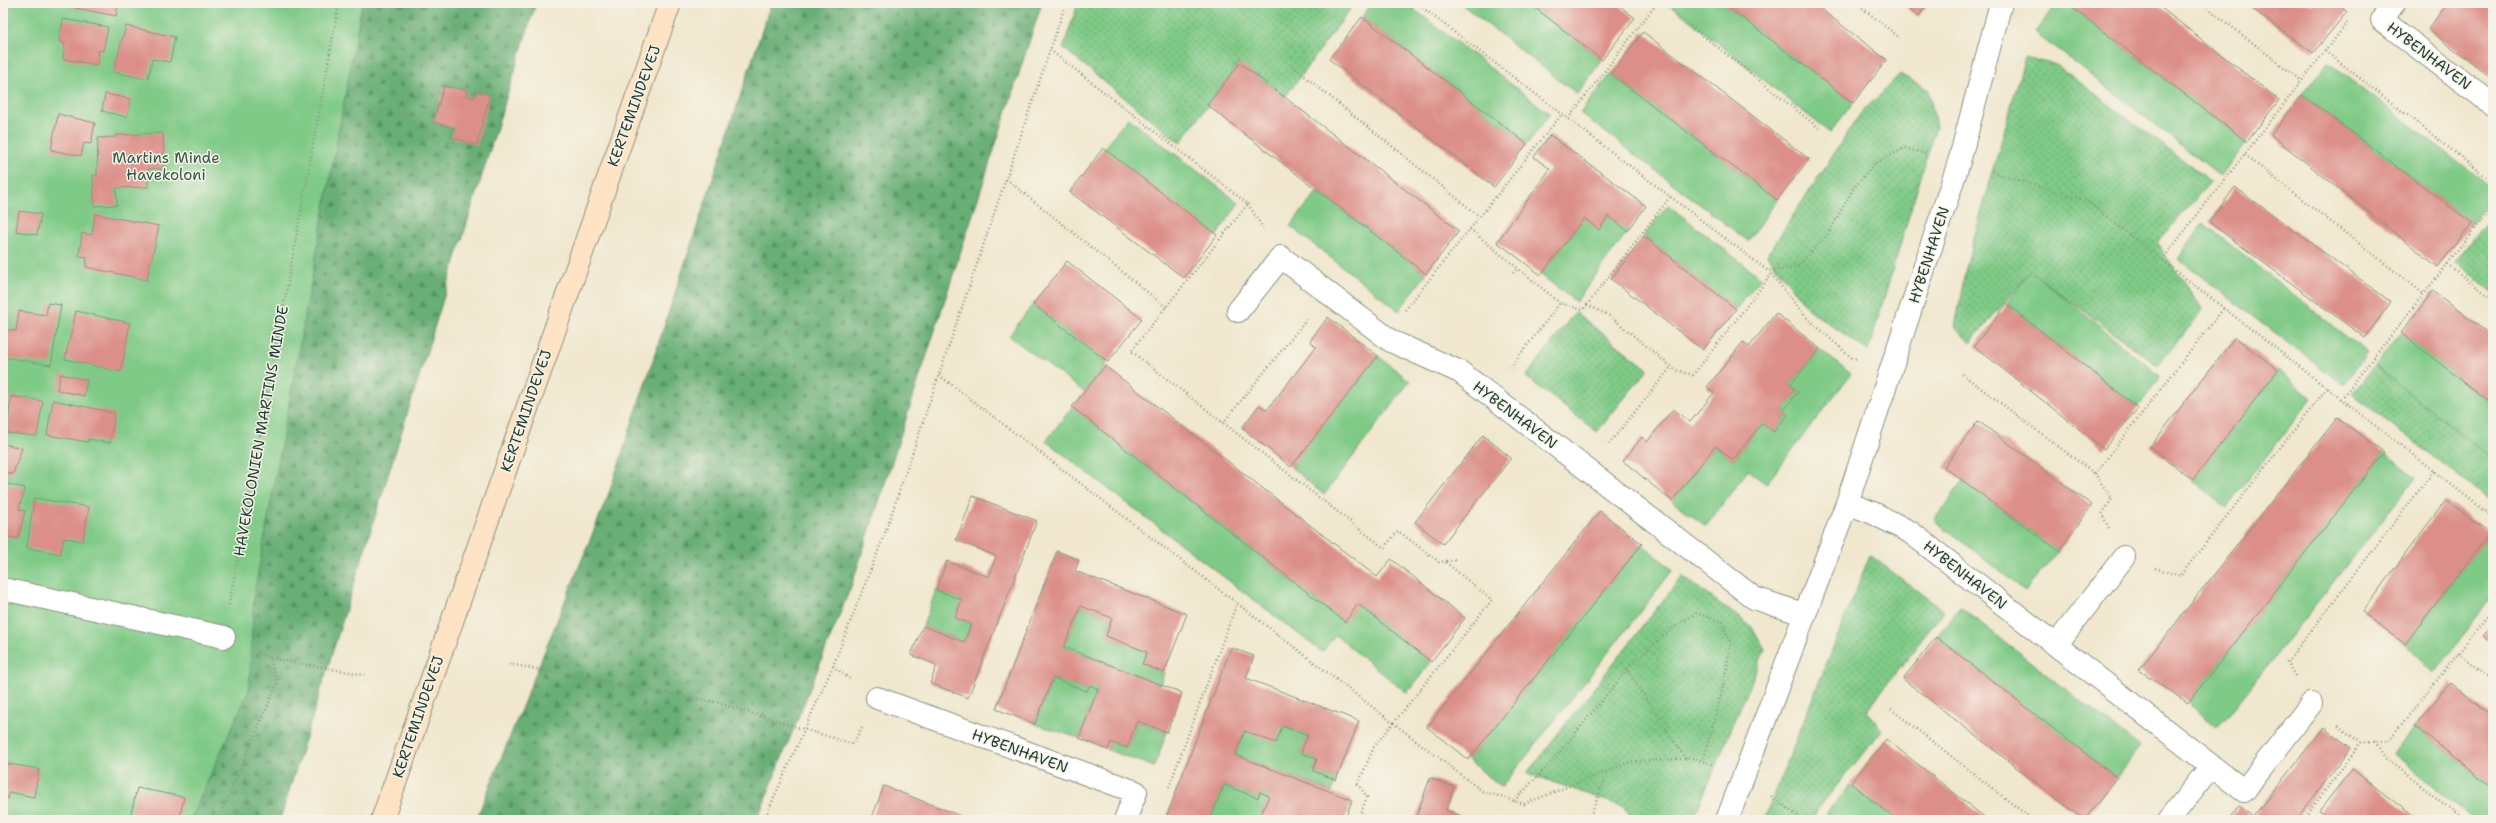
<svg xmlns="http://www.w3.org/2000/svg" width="2496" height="823" viewBox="0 0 2496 823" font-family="'Shantell Sans',sans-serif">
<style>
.grass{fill:url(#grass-dots);stroke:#50845e}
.forest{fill:url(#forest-firs);stroke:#447654}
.garden{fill:#80ca87;stroke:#50845e}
.building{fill:#db8f88}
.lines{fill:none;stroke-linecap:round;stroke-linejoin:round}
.lane-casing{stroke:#889281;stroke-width:24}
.street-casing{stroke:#889281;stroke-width:24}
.secondary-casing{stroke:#889281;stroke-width:24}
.path{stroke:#889281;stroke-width:2.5;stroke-dasharray:1 3;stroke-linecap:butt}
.lane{stroke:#fff;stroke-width:22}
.street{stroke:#fff;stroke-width:22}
.secondary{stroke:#fee4c5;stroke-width:22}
.labels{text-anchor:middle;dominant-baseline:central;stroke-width:3;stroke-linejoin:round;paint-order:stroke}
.street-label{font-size:15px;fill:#1f3d34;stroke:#f7f3e8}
.park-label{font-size:15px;fill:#325945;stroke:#f7f3e8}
</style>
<defs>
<pattern id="grass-dots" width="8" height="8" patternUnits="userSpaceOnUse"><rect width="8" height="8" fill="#80ca87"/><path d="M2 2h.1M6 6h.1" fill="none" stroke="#68a56f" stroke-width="1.8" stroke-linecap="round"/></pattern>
<pattern id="forest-firs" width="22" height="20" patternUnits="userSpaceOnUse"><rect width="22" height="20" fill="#68ae74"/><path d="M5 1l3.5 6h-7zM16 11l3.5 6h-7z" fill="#558f60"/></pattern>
</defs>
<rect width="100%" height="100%" fill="#f7f3e8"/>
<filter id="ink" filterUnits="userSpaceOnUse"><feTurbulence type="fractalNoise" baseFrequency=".025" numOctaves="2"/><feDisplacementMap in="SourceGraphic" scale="8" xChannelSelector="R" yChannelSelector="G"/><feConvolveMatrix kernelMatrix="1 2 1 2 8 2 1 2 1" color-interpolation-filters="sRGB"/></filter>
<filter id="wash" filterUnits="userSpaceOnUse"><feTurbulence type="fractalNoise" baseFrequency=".012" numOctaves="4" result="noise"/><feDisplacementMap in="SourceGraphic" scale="16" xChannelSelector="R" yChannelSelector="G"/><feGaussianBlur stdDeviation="0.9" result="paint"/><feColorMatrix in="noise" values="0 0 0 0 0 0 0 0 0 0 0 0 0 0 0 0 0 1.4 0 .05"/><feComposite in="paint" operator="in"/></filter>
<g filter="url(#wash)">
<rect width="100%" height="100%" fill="#f0e7ce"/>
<path class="grass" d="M1078 3H1355L1285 97 1239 63 1180 143 1063 48Z
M2025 57 2058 66 2211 181 2157 243 2203 310 2158 366 2031 272 1970 343 1955 327 1966 267Z
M1900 74 1929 90 1936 127 1868 351 1808 309 1767 255 1860 114Z
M2493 213V292L2455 262Z
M1575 312 1648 369 1597 432 1526 377Z
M2374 366 2493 458V503L2352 394Z
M1870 555 1944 611 1866 711 1882 730 1817 810 1813 820H1764Z
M1682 576 1752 627 1765 649 1693 820H1633L1624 807 1527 773Z"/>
<path class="forest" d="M362 3H536L280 820H190L249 690 254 595Z
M771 3H1042L852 584 757 820H476L609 493Z"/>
<path class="garden" d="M3 3H362L254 595 249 690 190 820H3Z
M1372 3H1406L1550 114 1527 144 1362 17Z
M1460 3H1529L1602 60 1577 94Z
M1668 3H1723L1853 103 1830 133Z
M2058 3H2066L2247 142 2221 176 2035 32Z
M2327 62 2493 188V194L2472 223 2302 95Z
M1611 74 1777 200 1748 241 1580 113Z
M1128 118 1239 203 1217 235 1103 149Z
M1318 191 1426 274 1399 311 1290 226Z
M1668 205 1761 278 1736 309 1644 236Z
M1608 216 1628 231 1576 302 1541 275 1584 218 1599 229Z
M2203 223 2367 353 2344 385 2178 259Z
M2031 271 2160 376 2138 408 2007 304Z
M1033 304 1108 362 1084 392 1009 336Z
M2401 333 2493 405V458L2374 366Z
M1820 349 1851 374 1766 484 1748 470 1706 526 1672 501 1715 446 1733 460 1762 423 1775 432 1788 415 1783 411 1798 392 1790 385Z
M1378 356 1410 381 1324 495 1291 467Z
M2278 370 2312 398 2226 508 2193 480Z
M1072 407 1344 622 1358 604 1431 662 1407 693 1335 635 1322 652 1046 441Z
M2384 452 2416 477 2218 728 2188 703Z
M1963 481 2059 551 2025 591 1934 520Z
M2490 533 2493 536V597L2434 673 2405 644Z
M1642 544 1673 570 1502 787 1468 760Z
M936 590 962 600 955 618 971 624 964 642 923 626Z
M1081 606 1112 618 1106 636 1147 652 1142 664 1164 673 1160 684 1064 647Z
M1960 607 2140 747 2117 778 1936 637Z
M1053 678 1087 691 1090 685 1098 689 1079 738 1035 724Z
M1137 721 1167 732 1154 767 1108 750 1111 742 1127 748Z
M1282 726 1308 735 1301 753 1317 759 1313 771 1336 780 1332 792 1235 755 1245 731Z
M2415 726 2493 788V820H2475L2393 754Z
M1224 785 1258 798 1260 792 1269 796 1259 820H1210Z
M1851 785 1896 820H1835L1826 813Z"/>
<g id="blocks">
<path class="building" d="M76 3H118L116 16 75 8Z
M1529 3H1616L1635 18 1602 60Z
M1723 3H1813L1887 60 1853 103Z
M1901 3H1929L1918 17Z
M2066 3H2155L2279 100 2247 142Z
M2244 3H2336L2347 12 2313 53Z
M2448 3H2493V79L2428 29Z
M1362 17 1527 144 1494 187 1329 59Z
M63 19 108 27 103 51 99 50 97 65 63 59 65 43 59 42Z
M126 26 175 37 170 62 152 59 148 79 113 72Z
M1643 32 1809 159 1777 200 1611 74Z
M1240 63 1459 231 1426 274 1207 105Z
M444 86 467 90 466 96 474 98 476 91 490 95 477 145 451 137 454 128 433 122Z
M105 94 131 99 127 117 102 111Z
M2302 95 2472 223 2438 267 2271 135Z
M58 114 95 123 91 144 84 143 81 156 51 150Z
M163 133 164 169H148V187L116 188 117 205 94 206 93 175H97L98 138 116 137V135Z
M1550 135 1646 206 1628 231 1608 216 1599 230 1584 218 1541 275 1497 242 1550 169 1534 157Z
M1103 148 1217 235 1184 278 1070 192Z
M2235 187 2391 302 2365 338 2209 222Z
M19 211 41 214 37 235 16 231Z
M95 214 159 226 147 280 86 267 87 257 79 256 82 233 92 235Z
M1644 236 1736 309 1703 350 1611 279Z
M1067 261 1142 319 1108 362 1033 304Z
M2433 291 2493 337V405L2401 333Z
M48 303 61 305 51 365 3 357V329L16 331 19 311 46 315Z
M2007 304 2138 408 2104 449 1974 346Z
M76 311 130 323 121 372 65 359Z
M1776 313 1820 349 1790 385 1798 392 1783 411 1788 415 1774 432 1762 423 1733 460 1715 446 1672 501 1623 461 1642 437 1647 442 1673 409 1690 422 1714 393 1707 387 1743 342 1749 347Z
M1328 317 1378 356 1291 467 1242 428 1259 405 1267 410 1316 347 1310 341Z
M2235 337 2278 370 2193 480 2150 447Z
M1105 366 1377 577 1391 559 1465 618 1431 662 1358 604 1345 622 1072 407Z
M61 374 87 380 84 396 57 390Z
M11 396 43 401 37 436 7 433Z
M53 400 115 413 110 443 88 439V442L47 435Z
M2337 418 2384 452 2188 703 2139 670Z
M1978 421 2092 505 2059 551 1944 467Z
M1483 435 1511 458 1443 544 1415 522Z
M3 444 22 448 13 474 3 472Z
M3 483 25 488 19 509 25 511 18 539 4 536 6 524H3Z
M973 496 1037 521 968 698 930 683 937 665 911 655 923 626 964 642 971 624 955 618 962 600 936 590 947 561 989 577 996 556 956 540Z
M34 498 89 507 83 541 64 538 61 554 27 548Z
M2446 500 2490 533 2405 644 2362 612Z
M1600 511 1642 544 1468 760 1427 727Z
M1057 551 1079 560 1075 571 1187 614 1164 673 1142 664 1147 652 1106 636 1112 618 1081 606 1064 647 1182 693 1167 732 1137 721 1127 748 1111 742 1108 750 1079 738 1098 689 1090 685 1087 691 1053 678 1035 724 996 709Z
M2493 624V643L2483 636Z
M1936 637 2117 778 2084 820 1903 679Z
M1231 648 1254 656 1246 678 1359 721 1336 780 1313 771 1317 759 1301 753 1308 735 1282 726 1276 743 1245 731 1235 755 1352 800 1345 820H1259L1269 796 1260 792 1258 798 1224 785 1210 820H1181L1167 815Z
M2450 683 2493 717V788L2415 726Z
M2324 727 2351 748 2296 820H2229L2239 806 2253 817Z
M1886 739 1988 820H1897L1851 783Z
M3 763 39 769 34 797 9 792 8 799 3 798Z
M2352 769 2418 820H2332L2319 811Z
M1430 778 1454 787 1446 810 1472 820H1415Z
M884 786 971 820H871Z
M137 788 184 797 179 820 130 818Z"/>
</g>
</g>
<g filter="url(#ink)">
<use href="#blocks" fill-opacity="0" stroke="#889281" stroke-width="1"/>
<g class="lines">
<g class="lane-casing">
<path id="lane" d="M3 589 224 637"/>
</g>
<g class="street-casing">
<path id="street" d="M2394 3 2382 20 2493 105
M1238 311 1281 257 1391 341 1460 372 1754 598 1803 614
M1847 503 1873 513 1910 532 2244 791 2311 704
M2056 645 2124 557
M877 698 1136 792 1125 820
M1727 820 1847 503 1959 162 2001 3
M2169 820 2211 766"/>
</g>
<g class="secondary-casing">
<path id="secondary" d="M382 820 670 3"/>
</g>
<path class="path" d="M1416 3 1768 271 1797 267 1828 234 1853 189 1875 163 1905 148 1927 154
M1662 3 1819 128
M1856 3 1900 38
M2201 3 2302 81
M1050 50 1248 204 1131 351 1384 548 1398 531 1439 562 1457 560
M2325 51 2493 182
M1292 66 1479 216
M1568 119 1657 3
M2245 155 2424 294
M1992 172 2086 201 2493 517
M1006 179 1166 307
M1248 204 1263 228
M1470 229 1560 303
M2162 260 2347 23
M2447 264 2493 299
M1513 273 1518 269
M1771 274 1806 317 1852 358 1858 359
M1587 305 1610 316 1675 370 1693 375 1771 275
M1405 310 1562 114
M1510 368 1560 303 1583 310 1670 197
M1962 374 2095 474
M939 375 1482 791 1524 804 1630 762 1694 758 1713 765
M2341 399 2493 206
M1223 423 1307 319
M1609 444 1671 367
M2109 528 2102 514 2112 499 2095 474 2224 308
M2155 568 2180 576 2327 388
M229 605 339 3
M2458 653 2493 681
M270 658 365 675
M509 664 715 702 853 744 862 727
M833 666 850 679
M2295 676 2287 662 2434 471
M1891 709 2033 820
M2375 741 2385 758 2465 820
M2361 743 2389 740 2493 610
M1686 759 1627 670C1649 647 1669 628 1697 613L1722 622 1731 644 1722 691 1703 761
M1169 787 1237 603
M1771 796 1803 820
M1514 801 1555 758 1627 670
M218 820 277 684 270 658 255 651
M764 820 833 666 885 533 1066 3
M1358 820 1367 797 1358 784 1374 747 1492 600 1444 561
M1589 820 1607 773
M2303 820 2361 743 2337 725"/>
<use href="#lane" class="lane"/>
<use href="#street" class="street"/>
<use href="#secondary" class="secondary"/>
</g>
</g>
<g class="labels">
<g class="street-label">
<text transform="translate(2429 56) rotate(37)">HYBENHAVEN</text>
<text transform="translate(634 106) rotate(-70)">KERTEMINDEVEJ</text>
<text transform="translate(1929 255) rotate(-72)">HYBENHAVEN</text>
<text transform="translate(526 411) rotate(-71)">KERTEMINDEVEJ</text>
<text transform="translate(1515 415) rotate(37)">HYBENHAVEN</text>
<text transform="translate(261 431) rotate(-80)">HAVEKOLONIEN MARTINS MINDE</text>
<text transform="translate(1965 575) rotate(38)">HYBENHAVEN</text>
<text transform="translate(418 717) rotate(-71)">KERTEMINDEVEJ</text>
<text transform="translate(1020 751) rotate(20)">HYBENHAVEN</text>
</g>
<g class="park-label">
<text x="166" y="158">Martins Minde<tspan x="166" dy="17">Havekoloni</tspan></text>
</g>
</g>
<rect width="2496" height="823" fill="none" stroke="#f7f3e8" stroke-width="16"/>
</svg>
